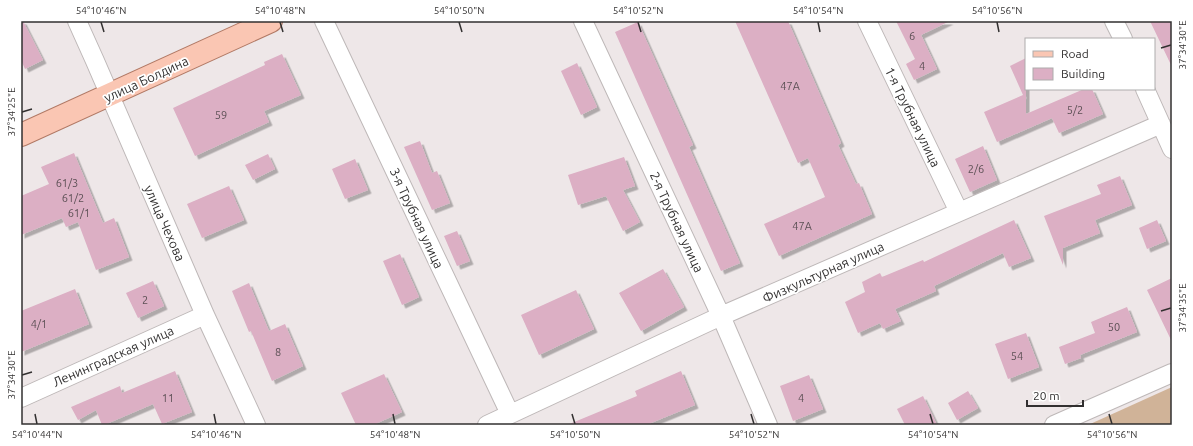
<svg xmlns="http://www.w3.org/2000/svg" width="1193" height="446" viewBox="0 0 1193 446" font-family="Ubuntu,sans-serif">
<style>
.green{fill:#d0b398}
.building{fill:#dcafc4;filter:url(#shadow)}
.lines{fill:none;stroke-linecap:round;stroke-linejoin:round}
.street-casing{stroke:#beb8b8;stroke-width:20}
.primary-casing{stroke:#b17965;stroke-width:24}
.street{stroke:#fff;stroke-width:18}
.primary{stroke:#fac6b3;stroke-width:22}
.ticks{fill:none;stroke:#323030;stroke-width:1.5}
.labels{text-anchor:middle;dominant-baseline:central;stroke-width:3.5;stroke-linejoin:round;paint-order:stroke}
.number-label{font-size:11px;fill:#5c5055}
.street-label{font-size:13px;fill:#323030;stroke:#fff}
.neatline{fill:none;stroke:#323030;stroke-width:1.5}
.ticks-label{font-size:10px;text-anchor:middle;fill:#323030}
</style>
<defs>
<filter id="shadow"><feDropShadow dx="3.5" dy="3.5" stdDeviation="0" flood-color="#0004"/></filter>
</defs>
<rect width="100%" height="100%" fill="#eee7e8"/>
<path class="green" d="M1172 387V425H1088Z"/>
<path class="building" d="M21 21H23L43 60 25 69 21 60Z
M735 21H788L841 143 838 145 856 184 859 183 872 214 779 256 764 224 825 197 808 158 798 163Z
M896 21H950L921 35 937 69 914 80 906 64 915 59Z
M1150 21H1172V67Z
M638 22 693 145 689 147 740 263 721 271 615 32Z
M282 54 301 95 264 111 269 122 195 156 173 108 265 65 264 62Z
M1026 58V114L1084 89H1092L1103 114 1059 133 1052 118 997 142 984 112 1023 95 1010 66Z
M577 63 597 107 581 115 561 71Z
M420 141 432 173 437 171 450 203 432 210 404 147Z
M983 146 997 180 970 192 955 159Z
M74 153 103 223 114 218 129 257 96 270 78 222 66 227 62 218 21 235V196L49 184 41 167Z
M268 154 275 169 253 180 245 165Z
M624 157 635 186 623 190 640 222 623 231 606 196 578 205 568 175Z
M355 159 368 190 345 199 332 169Z
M1120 176 1132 205 1095 220 1100 233 1063 248V265L1044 216 1101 194 1097 185Z
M229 186 244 220 202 238 187 204Z
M1014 220 1031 258 1009 267 1003 253 934 286 936 291 895 309 901 321 883 329 880 323 858 333 845 302 865 292 862 282 880 273 882 277 923 260 924 262Z
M1157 220 1166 241 1147 249 1139 228Z
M457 231 470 261 457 266 444 236Z
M400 254 419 297 402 305 383 261Z
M663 269 684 307 641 331 619 293Z
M1172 278V342L1147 290Z
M153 281 164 306 138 318 126 293Z
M249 283 269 331 285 324 303 366 272 381 251 331 249 332 232 291Z
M75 289 89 324 21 352V311Z
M576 290 594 329 539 355 521 315Z
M1127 307 1137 332 1080 355 1081 358 1065 364 1059 347 1095 333 1091 322Z
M1026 333 1039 367 1008 379 995 344Z
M175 371 192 412 162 424 153 404 104 425H102L96 410 78 420 71 407 120 386 122 393Z
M681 371 695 405 646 425H567L637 396 635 391Z
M384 374 402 412 373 425H356L341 393Z
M809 375 823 409 793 421 780 386Z
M968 391 978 408 957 420 948 403Z
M923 396 937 425H905L897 409Z"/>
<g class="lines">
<g class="street-casing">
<path id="street" d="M77 21 95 61 205 315 256 425
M324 21 510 414
M583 21 721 316 768 425
M867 21 959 212
M1114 21 1123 39
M1145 89 1172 149
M21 398 205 315
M487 425 721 316 1161 124
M1054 425 1172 373"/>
</g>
<g class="primary-casing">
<path id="primary" d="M21 135 271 21"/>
</g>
<use href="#street" class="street"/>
<use href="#primary" class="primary"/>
</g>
<path class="ticks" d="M101 22 104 32M280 22 283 32M459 22 462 32M638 22 641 32M818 22 820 32M997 22 999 32M1161 48 1171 45M22 112 32 109M1161 311 1171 308M22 375 32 372M35 414 37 424M214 414 216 424M393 414 395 424M572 414 575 424M751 414 754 424M930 414 933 424M1109 414 1112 424"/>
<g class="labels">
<g class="number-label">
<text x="912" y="36">6</text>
<text x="922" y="66">4</text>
<text x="790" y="86">47А</text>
<text x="1075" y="110">5/2</text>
<text x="221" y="115">59</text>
<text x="976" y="169">2/6</text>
<text x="67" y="183">61/3</text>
<text x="73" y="198">61/2</text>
<text x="79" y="213">61/1</text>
<text x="802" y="226">47А</text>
<text x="145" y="300">2</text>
<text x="39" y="324">4/1</text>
<text x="1114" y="327">50</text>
<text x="278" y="352">8</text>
<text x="1017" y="356">54</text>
<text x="168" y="398">11</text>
<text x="801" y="398">4</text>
</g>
<g class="street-label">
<text transform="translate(146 79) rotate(-25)">улица Болдина</text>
<text transform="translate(913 117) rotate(64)">1-я Трубная улица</text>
<text transform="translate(417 218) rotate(65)">3-я Трубная улица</text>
<text transform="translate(677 222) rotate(65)">2-я Трубная улица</text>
<text transform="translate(165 223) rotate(66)">улица Чехова</text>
<text transform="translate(823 272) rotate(-24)">Физкультурная улица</text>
<text transform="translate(113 356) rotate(-24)">Ленинградская улица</text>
</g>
</g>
<rect width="1193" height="446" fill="none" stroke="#ffffff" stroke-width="44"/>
<rect x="1025" y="38" width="130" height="52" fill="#ffffff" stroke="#adacac"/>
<rect x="1033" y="51" width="20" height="6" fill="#fac6b3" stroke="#adacac"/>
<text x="1061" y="58" font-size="12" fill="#323030">Road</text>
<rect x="1033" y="68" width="20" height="12" fill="#dcafc4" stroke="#adacac"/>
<text x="1061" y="78" font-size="12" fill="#323030">Building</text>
<path d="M1027 400v6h56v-6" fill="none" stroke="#323030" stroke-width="2"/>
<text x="1033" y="400" font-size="12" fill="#323030" stroke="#ffffff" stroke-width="3" paint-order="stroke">20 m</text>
<rect x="22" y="22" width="1149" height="402" class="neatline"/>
<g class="ticks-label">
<text x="101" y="14">54°10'46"N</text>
<text x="280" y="14">54°10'48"N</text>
<text x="459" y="14">54°10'50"N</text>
<text x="638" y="14">54°10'52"N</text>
<text x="818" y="14">54°10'54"N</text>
<text x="997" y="14">54°10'56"N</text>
<text transform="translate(1182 45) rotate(-90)" y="4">37°34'30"E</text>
<text transform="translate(11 112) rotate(-90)" y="4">37°34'25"E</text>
<text transform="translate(1182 308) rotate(-90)" y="4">37°34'35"E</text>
<text transform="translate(11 375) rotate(-90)" y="4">37°34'30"E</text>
<text x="37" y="438">54°10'44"N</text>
<text x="216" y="438">54°10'46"N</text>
<text x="395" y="438">54°10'48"N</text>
<text x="575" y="438">54°10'50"N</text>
<text x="754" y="438">54°10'52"N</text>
<text x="933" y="438">54°10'54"N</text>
<text x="1112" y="438">54°10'56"N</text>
</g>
</svg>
